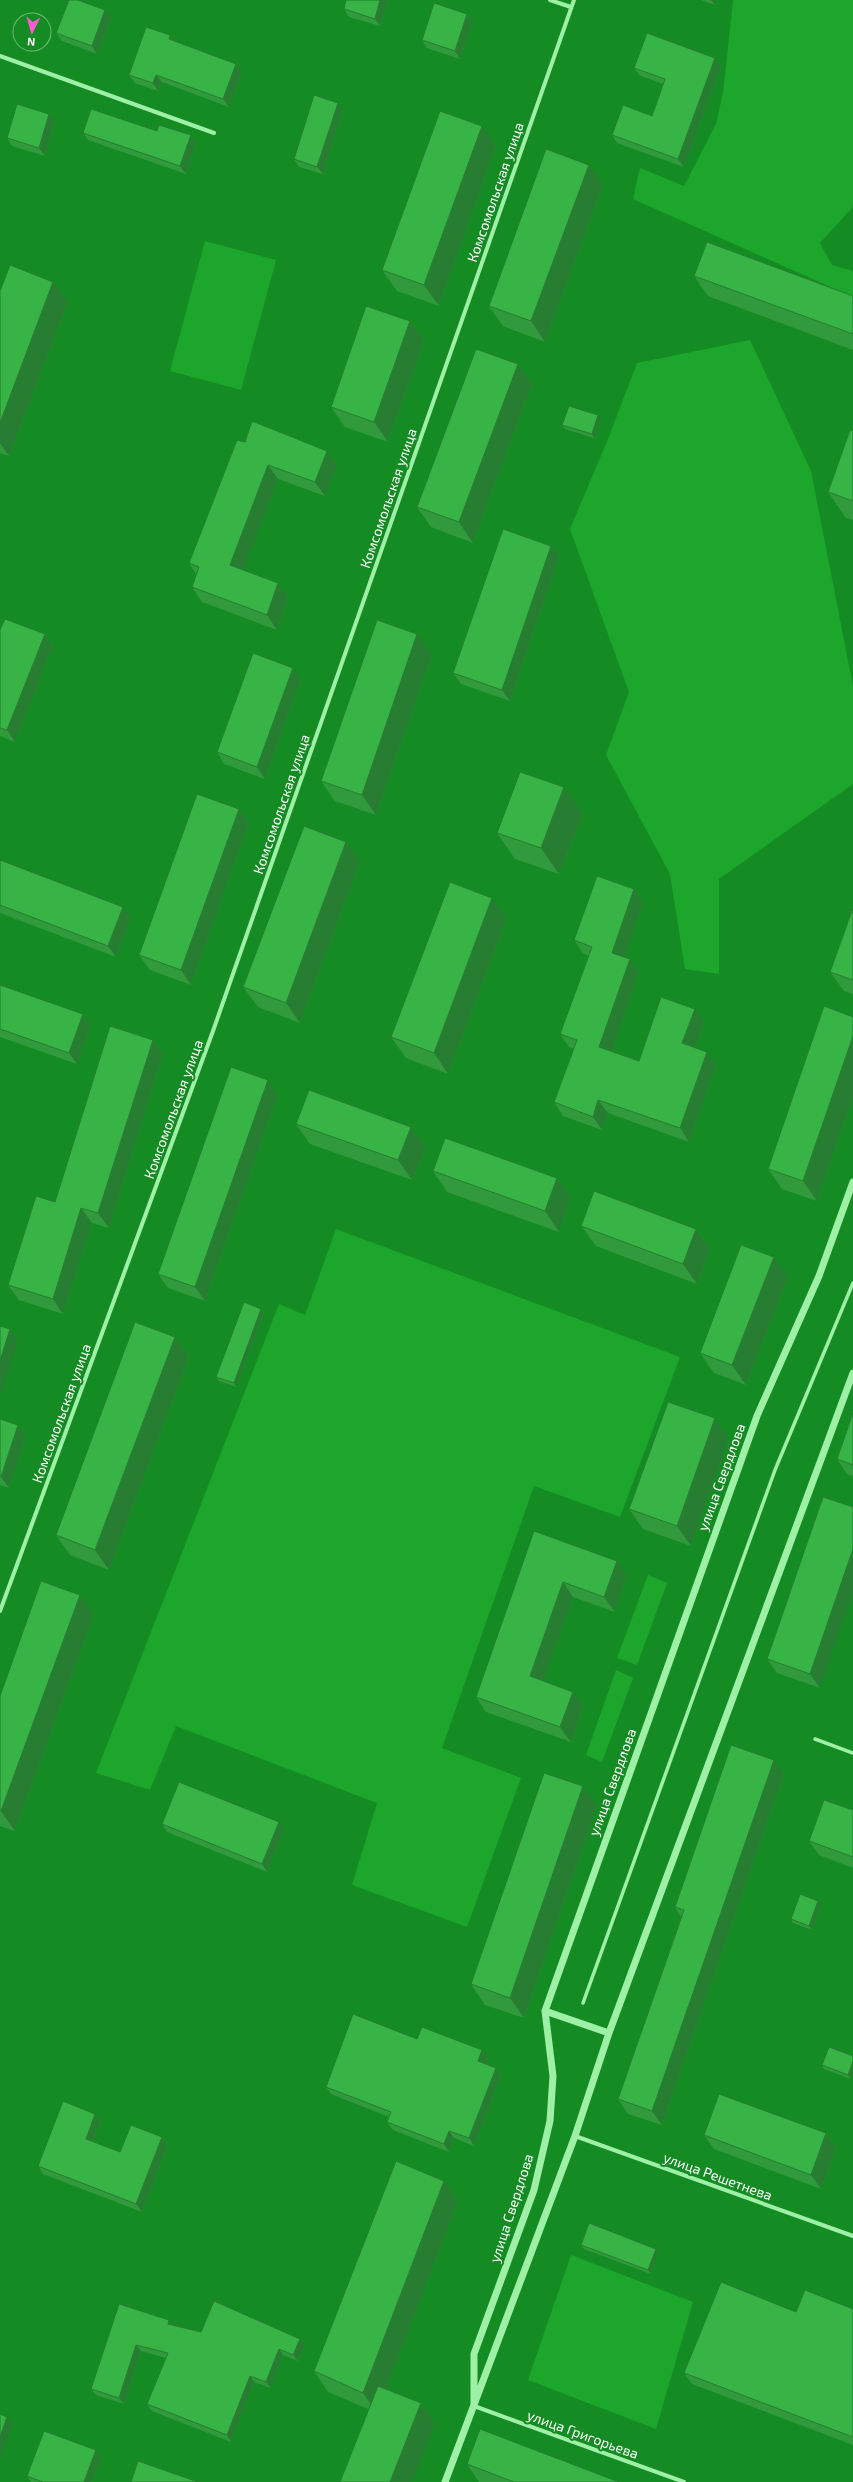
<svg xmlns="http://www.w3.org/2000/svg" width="853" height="2482" viewBox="0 0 853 2482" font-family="'Exo 2',sans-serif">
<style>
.green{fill:#1ca62b}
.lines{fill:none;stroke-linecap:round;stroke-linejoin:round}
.pedestrian{stroke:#9df0a6;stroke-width:3.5}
.minor{stroke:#9df0a6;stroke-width:4}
.tertiary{stroke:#9df0a6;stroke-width:7}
.wall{fill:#309a3c}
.shaded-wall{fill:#277d31}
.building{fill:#38b346;stroke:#277d31}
.labels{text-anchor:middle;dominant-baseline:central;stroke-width:4;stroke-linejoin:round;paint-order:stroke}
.street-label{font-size:14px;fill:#fff;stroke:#148c23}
</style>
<rect width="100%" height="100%" fill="#148c23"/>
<path class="green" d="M733 0H853V202L852 208 820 243 832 265 853 271V297L633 199 640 168 684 186 716 124 723 93Z
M205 241 276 260 241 390 170 371Z
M750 340 811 471 853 686V784L719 879V974L685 969 670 874 606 755 629 692 570 529 608 439 637 363Z
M336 1229 680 1357 620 1517 534 1486 442 1748 521 1778 467 1927 352 1885 377 1803 176 1726 150 1790 96 1773 279 1304 305 1315Z
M648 1575 667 1583 637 1665 617 1658Z
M616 1670 633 1678 602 1762 586 1755Z
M571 2255 693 2302 656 2429 528 2380Z"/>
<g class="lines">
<path class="pedestrian" d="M815 1739 853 1753
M583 2003 775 1470 853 1283"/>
<path class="minor" d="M550 0 571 7
M0 56 214 133
M0 1611 213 1031 574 0
M575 2136 853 2236
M474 2406 684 2482"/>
<path class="tertiary" d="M545 2011 609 2033
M474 2406V2354L534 2190 550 2121 553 2076 545 2011 757 1416 819 1276 853 1182
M445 2482 575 2136 609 2033 853 1373"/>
</g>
<path class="wall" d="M346 0H388L380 26 349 17 344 9Z
M701 0H717L715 5Z
M467 14 473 21 460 59 427 48 422 40Z
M111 18 97 54 62 41 56 33Z
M174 41 236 64 242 72 229 107 162 82 158 91 135 83 129 75Z
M715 58 721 66 684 167 617 143 612 135 652 116 663 84 639 75 634 68Z
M343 110 323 174 299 167 294 159Z
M49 114 55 121 45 156 12 146 7 138Z
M157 131 191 135 196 143 186 174 88 140 83 133Z
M496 146 439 306 397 291 382 270Z
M603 185 545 342 503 326 489 306Z
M694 276 853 296V350L708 296Z
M0 291 68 302 9 456 0 453Z
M410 321 424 341 388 442 345 427 331 407Z
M518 364 532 384 473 543 431 527 417 507Z
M601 419 594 438 565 429 562 425Z
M853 431V520L846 518 828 492Z
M245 442 327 451 337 465 325 496 278 479 243 570 278 583 288 597 277 630 202 602 192 587 196 574 189 563Z
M559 557 510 701 461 684 453 673Z
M0 630 45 634 53 646 15 742 0 736Z
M432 655 376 815 335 801 321 781Z
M301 679 265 779 224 764 217 752Z
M564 787 583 814 559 874 515 859 497 833Z
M239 809 249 823 191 985 150 970 139 955Z
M0 860 131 918 116 957 0 913Z
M360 862 300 1023 258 1007 243 987Z
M634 889 643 903 625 957 630 959 639 972 612 1051 639 1061 704 1022 695 1048 716 1065 689 1142 608 1113 602 1130 563 1116 554 1102 574 1049 569 1047 560 1034 589 956 583 953 574 940Z
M853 908V994L844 991 830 972Z
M507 918 448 1074 406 1058 391 1037Z
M0 985 91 1025 77 1064 0 1037Z
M853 1017V1097L817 1201 782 1189 768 1169Z
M153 1040 163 1054 109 1228 92 1223 63 1314 19 1300 8 1285 55 1202Z
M278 1095 205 1301 168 1288 158 1274Z
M296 1124 426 1147 412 1180 310 1144Z
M433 1171 557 1178 571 1198 559 1232 447 1192Z
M581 1226 696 1229 710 1249 697 1284 596 1246Z
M788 1277 746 1385 714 1373 700 1353Z
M261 1309 264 1313 236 1387 219 1381 216 1377Z
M175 1337 189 1357 109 1570 70 1555 56 1535Z
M853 1413V1476L847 1474 837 1459Z
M0 1419 26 1436 9 1488 0 1485Z
M729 1439 691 1546 643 1529 629 1509Z
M823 1497 820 1688 777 1673 767 1659Z
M534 1531 627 1575 615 1612 573 1597 543 1681 583 1706 571 1742 486 1712 476 1697Z
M94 1615 15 1831 0 1826V1696Z
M774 1760 784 1774 662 2125 628 2114 618 2099 681 1917 675 1907Z
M597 1806 524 2018 485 2005 471 1984Z
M853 1810V1868L819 1855 809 1841Z
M162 1824 284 1829 267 1872 167 1832Z
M821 1905 812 1930 793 1923 791 1919Z
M417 2039 488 2058 486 2064 496 2068 501 2076 474 2146 454 2138 449 2152 393 2130 387 2122 389 2117 331 2094 326 2087Z
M829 2047 851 2079 824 2069 822 2065Z
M101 2121 93 2142 120 2152 162 2137 168 2145 142 2212 43 2174 38 2166Z
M826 2133 836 2148 821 2189 714 2149 704 2135Z
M444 2181 458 2201 386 2389 421 2403 435 2423 368 2409 328 2392 314 2371Z
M581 2245 659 2253 651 2274 584 2249Z
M119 2304 169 2320 173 2325 201 2332 300 2339 305 2345 298 2361 283 2355 271 2388 254 2382 231 2442 152 2411 147 2404 166 2358 141 2351 124 2404 96 2395 91 2389Z
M853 2309V2445L692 2384 684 2373 796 2312Z
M101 2458 92 2482H31L27 2476Z
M467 2464 619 2482H479Z"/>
<path class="shaded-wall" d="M380 0H388L380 26 375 19Z
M711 0H717L715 5Z
M105 10 111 18 97 54 92 46Z
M467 14 473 21 460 59 455 51Z
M170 35 175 43 169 39Z
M715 58 721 66 684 167 678 159Z
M236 64 242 72 229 107 223 99Z
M156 75 162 82 158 91 153 83Z
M338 103 343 110 323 174 317 167Z
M49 114 55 121 45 156 39 148Z
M482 126 496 146 439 306 424 285Z
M191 135 196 143 186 174 180 166Z
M589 165 603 185 545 342 531 321Z
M53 282 68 302 9 456 0 443V423Z
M410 321 424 341 388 442 374 422Z
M518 364 532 384 473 543 459 522Z
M598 415 601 419 594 438 592 434Z
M327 451 337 465 325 496 315 482Z
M268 465 278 479 240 580 230 565Z
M551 546 559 557 510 701 502 690Z
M278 583 288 597 277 630 267 615Z
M45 634 53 646 15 742 7 730Z
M417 634 432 655 376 815 362 795Z
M293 668 301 679 265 779 257 767Z
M564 787 583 814 559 874 541 848Z
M239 809 249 823 191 985 181 970Z
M346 842 360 862 300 1023 286 1003Z
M634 889 643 903 622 967 612 953Z
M492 898 507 918 448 1074 434 1053Z
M123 907 131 918 116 957 108 946Z
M630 959 639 972 609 1060 599 1047Z
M695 1009 704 1022 692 1057 682 1043Z
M83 1014 91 1025 77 1064 69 1053Z
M853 1036V1097L817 1201 803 1181Z
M153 1040 163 1054 109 1228 98 1213Z
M707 1052 716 1065 689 1142 680 1128Z
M268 1080 278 1095 205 1301 195 1287Z
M598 1100 608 1113 602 1130 593 1117Z
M411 1127 426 1147 412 1180 398 1160Z
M557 1178 571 1198 559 1232 545 1211Z
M81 1208 92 1223 63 1314 53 1299Z
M696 1229 710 1249 697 1284 683 1264Z
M774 1257 788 1277 746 1385 732 1365Z
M261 1309 264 1313 236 1387 234 1383Z
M10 1329 18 1341 1 1393 0 1391V1361Z
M175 1337 189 1357 109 1570 95 1550Z
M715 1418 729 1439 691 1546 677 1526Z
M18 1425 26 1436 9 1488 1 1477Z
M853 1549V1593L820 1688 810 1674Z
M617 1561 627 1575 615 1612 604 1597Z
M563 1582 573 1597 540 1691 530 1676Z
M80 1595 94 1615 15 1831 1 1811Z
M573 1692 583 1706 571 1742 560 1727Z
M774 1760 784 1774 662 2125 652 2111Z
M583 1786 597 1806 524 2018 510 1998Z
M279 1822 284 1829 267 1872 262 1864Z
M818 1901 821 1905 812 1930 809 1926Z
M482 2050 488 2058 484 2069 478 2061Z
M853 2061V2072L851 2079 848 2075Z
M496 2068 501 2076 474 2146 469 2138Z
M95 2114 101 2121 91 2147 86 2139Z
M449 2131 454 2138 449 2152 444 2144Z
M826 2133 836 2148 821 2189 811 2175Z
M162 2137 168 2145 142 2212 136 2204Z
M444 2181 458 2201 377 2413 363 2393Z
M656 2249 659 2253 651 2274 648 2270Z
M169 2320 174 2326 168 2324Z
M300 2339 305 2345 298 2361 293 2355Z
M136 2345 141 2351 124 2404 119 2398Z
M279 2349 283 2355 271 2388 266 2382Z
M250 2376 254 2382 231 2442 227 2435Z
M421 2403 435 2423 412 2482H390Z
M7 2417 13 2424 0 2460V2437Z
M96 2450 101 2458 92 2482H84Z"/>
<path class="building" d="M69 0H78L105 10 92 46 56 33Z
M346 0H380L375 19 344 9Z
M434 3 467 14 455 51 422 40Z
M146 27 170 35 169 39 236 64 223 99 156 75 153 83 129 75Z
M647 33 715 58 678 159 612 135 623 105 652 116 665 79 634 68Z
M314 95 338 103 317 167 294 159Z
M17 104 49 114 39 148 7 138Z
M91 109 157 131 159 125 191 135 180 166 83 133Z
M440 111 482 126 424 285 382 270Z
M546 149 589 165 531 321 489 306Z
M707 242 853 296V334L694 276Z
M10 265 53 282 0 423V291Z
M366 306 410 321 374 422 331 407Z
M476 349 518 364 459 522 417 507Z
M569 406 598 415 592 434 562 425Z
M252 421 327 451 315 482 268 465 230 565 278 583 267 615 192 587 199 567 189 563 237 440 245 442Z
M850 430 853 431V501L828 492Z
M503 529 551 546 502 690 453 673Z
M5 619 45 634 7 730 0 728V630Z
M377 620 417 634 362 795 321 781Z
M253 653 293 668 257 767 217 752Z
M520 772 564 787 541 848 497 833Z
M197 794 239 809 181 970 139 955Z
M304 826 346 842 286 1003 243 987Z
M0 860 123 907 108 946 0 905Z
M597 876 634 889 612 953 630 959 599 1047 639 1061 661 997 695 1009 682 1043 707 1052 680 1128 598 1100 593 1117 554 1102 577 1040 560 1034 592 947 574 940Z
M450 882 492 898 434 1053 391 1037Z
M853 908V980L830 972Z
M0 985 83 1014 69 1053 0 1029Z
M824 1006 853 1017V1036L803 1181 768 1169Z
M110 1026 153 1040 98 1213 81 1208 53 1299 8 1285 36 1196 55 1202Z
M231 1067 268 1080 195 1287 158 1274Z
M309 1090 411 1127 398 1160 296 1124Z
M445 1138 557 1178 545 1211 433 1171Z
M594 1191 696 1229 683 1264 581 1226Z
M741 1245 774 1257 732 1365 700 1353Z
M244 1302 261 1309 234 1383 216 1377Z
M135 1322 175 1337 95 1550 56 1535Z
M0 1326 10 1329 0 1361Z
M668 1402 715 1418 677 1526 629 1509Z
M853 1413V1465L837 1459Z
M0 1419 18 1425 1 1477 0 1476Z
M823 1497 853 1507V1549L810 1674 767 1659Z
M534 1531 617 1561 604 1597 563 1582 530 1676 573 1692 560 1727 476 1697Z
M41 1581 80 1595 1 1811H0V1696Z
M731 1745 774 1760 652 2111 618 2099 684 1910 675 1907Z
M544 1773 583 1786 510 1998 471 1984Z
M179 1782 279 1822 262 1864 162 1824Z
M824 1800 853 1810V1857L809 1841Z
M800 1894 818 1901 809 1926 791 1919Z
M353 2014 417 2039 422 2027 482 2050 478 2061 496 2068 469 2138 449 2131 444 2144 387 2122 391 2112 326 2087Z
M829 2047 853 2056V2061L848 2075 822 2065Z
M719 2094 826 2133 811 2175 704 2135Z
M63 2101 95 2114 86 2139 120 2152 131 2125 162 2137 136 2204 38 2166Z
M396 2161 444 2181 363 2393 314 2371Z
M589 2223 656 2249 648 2270 581 2245Z
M721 2282 796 2312 805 2290 853 2309V2437L684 2373Z
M214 2301 300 2339 293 2355 279 2349 266 2382 250 2376 227 2435 147 2404 168 2353 136 2345 119 2398 91 2389 119 2304 169 2320 168 2324 201 2332Z
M378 2386 421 2403 390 2482H340Z
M0 2414 7 2417 0 2437Z
M480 2429 619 2482H514L467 2464Z
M44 2431 96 2450 84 2482H43L27 2476Z
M138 2461 198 2482H131Z"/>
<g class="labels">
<g class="street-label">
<text transform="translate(495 192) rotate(-71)">Комсомольская улица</text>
<text transform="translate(388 498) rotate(-71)">Комсомольская улица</text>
<text transform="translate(281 804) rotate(-71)">Комсомольская улица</text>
<text transform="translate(173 1109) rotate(-70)">Комсомольская улица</text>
<text transform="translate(61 1413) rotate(-70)">Комсомольская улица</text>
<text transform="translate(721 1477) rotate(-70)">улица Свердлова</text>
<text transform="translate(612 1782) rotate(-70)">улица Свердлова</text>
<text transform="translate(718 2176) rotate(20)">улица Решетнева</text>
<text transform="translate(511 2208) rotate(-72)">улица Свердлова</text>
<text transform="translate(583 2434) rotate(20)">улица Григорьева</text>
</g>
</g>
<g transform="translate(32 32) rotate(185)"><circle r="19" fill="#148c23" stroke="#72ba7b"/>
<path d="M0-3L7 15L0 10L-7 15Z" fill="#ff5cd3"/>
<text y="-6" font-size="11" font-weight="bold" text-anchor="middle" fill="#ffffff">N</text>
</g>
</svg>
